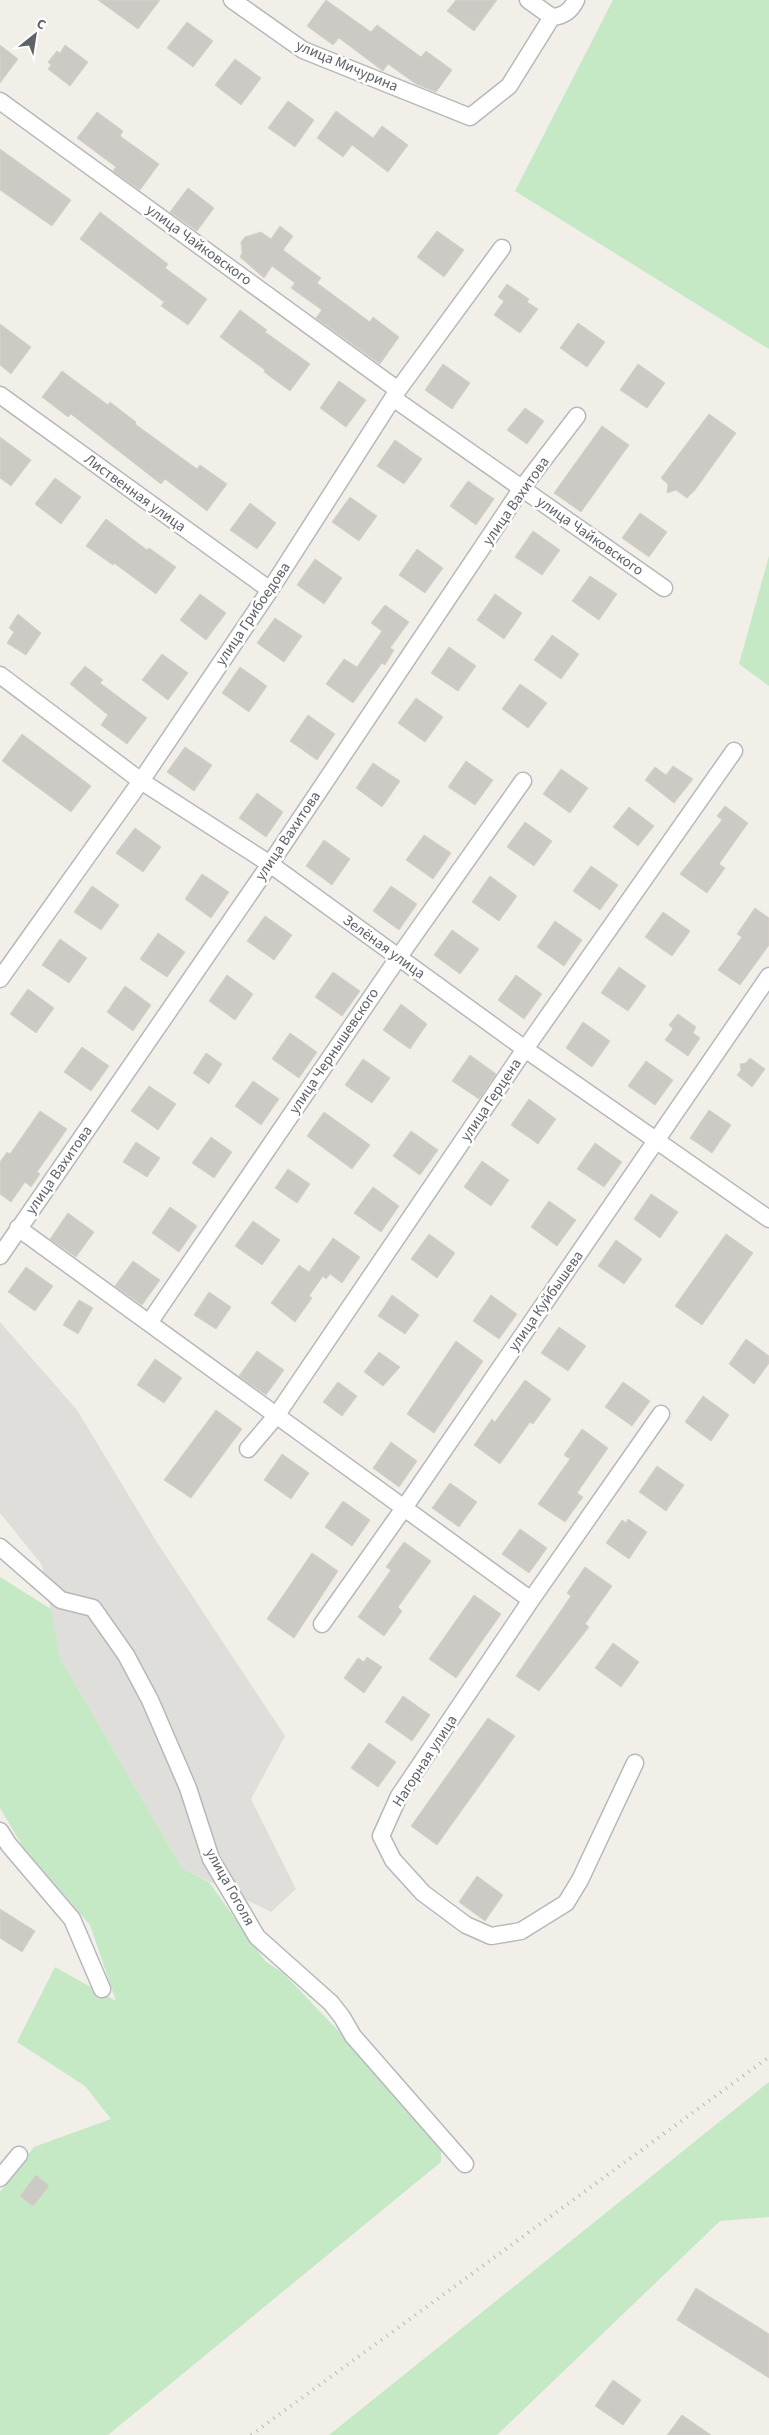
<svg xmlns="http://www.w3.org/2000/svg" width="769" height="2435" viewBox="0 0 769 2435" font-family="'Source Sans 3',sans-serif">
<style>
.industrial{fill:#e0deda}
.green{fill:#c5e8c5}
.building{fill:#cccac5;stroke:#d6d1c6}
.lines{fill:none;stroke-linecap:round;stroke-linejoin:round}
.street-casing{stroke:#b5b8bc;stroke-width:19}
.street{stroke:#fff;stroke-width:16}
.rail{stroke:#b6b7b8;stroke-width:4;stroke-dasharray:1 6;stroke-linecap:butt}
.labels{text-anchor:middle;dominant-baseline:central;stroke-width:5;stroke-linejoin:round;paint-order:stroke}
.street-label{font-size:15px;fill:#5f6368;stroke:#fff}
</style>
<rect width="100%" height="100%" fill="#f1efe8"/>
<path class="industrial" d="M0 1322 77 1410 158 1544 285 1736 251 1799 296 1889 271 1912 182 1868 60 1658 42 1565 0 1513Z"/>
<path class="green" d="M613 0H769V349L515 191Z
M769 556V686L739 664Z
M0 1577 51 1609 60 1658 182 1868 209 1882 265 1961 283 1973 441 2138V2162L108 2435H0V2192L34 2147 111 2119 85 2086 17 2042 55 1967 116 2001 90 1925 23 1847 0 1808Z
M769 2082V2217L720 2221 497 2435H329Z"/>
<path class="building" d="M98 0H160L138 29Z
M326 0 371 32 377 25 421 57 426 51 452 70 436 92 416 84 388 64 383 71 339 38 333 45 307 26Z
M456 0H497L474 31 447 11Z
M187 22 213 41 193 67 167 48Z
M0 45 18 59 0 83Z
M65 45 88 62 70 86 48 69 51 65 48 62 57 51 60 53Z
M235 59 261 78 241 105 215 85Z
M288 101 314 120 295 147 268 128Z
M336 111 373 138 382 126 408 145 388 172 352 145 343 157 317 138Z
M97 112 123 131 120 136 159 164 140 190 113 171 116 167 77 138Z
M0 149 71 200 52 226 0 190Z
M188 188 214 208 197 231 170 212Z
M100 212 168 264 165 268 207 299 188 325 161 306 164 302 80 239Z
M280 226 293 236 283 250 321 278 317 283 370 322 373 317 399 337 380 364 316 318 322 310 291 288 295 283 272 266 264 278 240 257 242 253 241 242 245 237 261 232 271 239Z
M437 231 464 250 444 277 417 257Z
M507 284 529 299 527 302 538 309 520 333 494 315 504 301 498 297Z
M240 310 267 330 265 332 310 364 290 391 264 372 265 370 220 337Z
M578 323 605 342 587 367 560 348Z
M0 324 31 347 11 374 0 365Z
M443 364 470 383 452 409 425 390Z
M638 364 665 383 647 408 620 390Z
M62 371 108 405 110 402 136 422 135 424 197 469 200 465 227 484 207 511 165 479 161 484 71 414 68 417 42 397Z
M339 381 366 400 346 427 320 408Z
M525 408 544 421 527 444 507 430Z
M709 414 736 433 695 490 687 498 676 490 667 493 668 484 661 478Z
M602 426 629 445 581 512 554 493Z
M0 437 31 460 11 486 0 478Z
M395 440 422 459 404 484 377 466Z
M55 478 81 497 61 524 35 504Z
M468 481 494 499 476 525 450 506Z
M350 497 377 516 359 541 332 522Z
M250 503 276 523 257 549 230 530Z
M640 513 667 532 649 557 622 538Z
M106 519 147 550 149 548 176 567 156 594 114 563 113 565 86 546Z
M533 531 560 550 542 575 515 557Z
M417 549 443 568 425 593 399 575Z
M315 559 342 578 324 604 297 585Z
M590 576 617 594 599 620 572 601Z
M200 594 226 613 206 640 180 620Z
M495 594 522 613 504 639 477 620Z
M385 605 409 622 390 648 394 650 385 665 382 663 353 703 326 684 344 659 357 667 382 631 371 623Z
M18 614 41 633 26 655 7 643 14 632 9 628Z
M275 618 302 636 284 662 257 643Z
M552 635 579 654 561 679 534 660Z
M449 647 476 666 458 691 431 673Z
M162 654 188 673 168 700 142 680Z
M85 666 103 680 100 683 147 718 127 744 101 725 108 715 70 684Z
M240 667 267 686 249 712 222 693Z
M520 684 547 703 528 728 502 709Z
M416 698 443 717 425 742 398 723Z
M308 715 335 734 317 760 290 741Z
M22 734 91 786 71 812 2 761Z
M185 747 212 765 194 791 167 772Z
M466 761 493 780 475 805 448 787Z
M373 763 400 781 382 807 356 788Z
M673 766 693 779 674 803 645 780 655 767 666 775Z
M561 769 588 788 570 813 543 794Z
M257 793 283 812 266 837 239 818Z
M725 806 748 823 719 864 725 868 707 893 680 874 722 820 717 816Z
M629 807 654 826 638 846 613 827Z
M525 822 552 841 534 866 507 847Z
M135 828 161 847 143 872 116 853Z
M424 835 451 853 433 879 406 860Z
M324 840 350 859 332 885 306 866Z
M591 866 618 885 600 910 573 891Z
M202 874 229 892 211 918 185 899Z
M490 876 517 896 499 921 472 902Z
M92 886 119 905 101 930 74 912Z
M391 886 417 904 399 930 373 911Z
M755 908 769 918V945L740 985 718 970 742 937 737 934Z
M663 912 690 931 672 956 645 937Z
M265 916 292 935 274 960 247 941Z
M555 921 582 940 564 966 537 947Z
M452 930 479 949 460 974 434 955Z
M158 933 185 952 167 977 140 959Z
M60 939 87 958 69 983 42 965Z
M619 967 646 986 628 1011 601 993Z
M333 972 360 991 342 1016 315 997Z
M227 975 253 994 235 1020 209 1001Z
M516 975 542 994 524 1019 498 1000Z
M125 986 151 1005 133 1031 107 1012Z
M28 989 54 1008 36 1033 10 1014Z
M401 1004 427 1024 410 1049 383 1030Z
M678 1014 696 1027 693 1033 700 1038 688 1056 665 1040 673 1029 669 1025Z
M583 1022 610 1041 592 1067 566 1048Z
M290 1033 317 1052 299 1078 272 1059Z
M82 1047 109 1066 91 1091 64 1072Z
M206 1053 222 1064 209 1084 193 1073Z
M470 1055 496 1074 479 1099 452 1081Z
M750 1058 765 1069 752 1087 737 1075 741 1070 740 1064 746 1063Z
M363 1059 390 1078 372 1103 345 1085Z
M646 1061 673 1080 655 1105 628 1086Z
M253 1081 279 1099 261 1125 235 1106Z
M149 1086 176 1104 158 1130 131 1111Z
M529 1099 556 1119 538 1144 511 1125Z
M709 1110 731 1125 712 1153 690 1138Z
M40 1111 67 1129 37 1172 40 1174 31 1187 25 1182 11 1202 0 1194V1162L7 1152 10 1154Z
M324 1112 370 1145 352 1169 307 1136Z
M411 1131 438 1150 420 1175 393 1156Z
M211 1137 232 1152 214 1178 192 1163Z
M136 1142 160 1158 147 1177 123 1162Z
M595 1143 622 1162 604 1187 577 1169Z
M482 1161 509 1180 491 1206 464 1187Z
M288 1169 310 1184 297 1203 275 1188Z
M373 1187 399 1206 381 1232 354 1213Z
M651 1194 678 1212 660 1238 634 1219Z
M549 1201 576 1220 557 1246 531 1227Z
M170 1207 197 1226 179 1252 152 1233Z
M68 1213 94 1232 76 1257 50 1239Z
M253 1221 280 1240 262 1265 235 1246Z
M429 1234 455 1253 437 1278 411 1259Z
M726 1234 753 1253 702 1325 675 1306Z
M333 1238 360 1257 342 1283 330 1274 326 1279 323 1276 309 1296 312 1298 295 1322 271 1303 299 1265 309 1272Z
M616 1240 642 1259 624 1284 598 1266Z
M133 1261 160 1280 142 1305 115 1286Z
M26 1267 53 1286 35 1311 8 1292Z
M209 1292 231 1307 216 1329 194 1315Z
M392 1295 419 1315 405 1334 378 1316Z
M491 1295 517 1314 499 1339 473 1321Z
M79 1300 93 1308 78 1334 63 1325Z
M559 1327 586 1346 568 1371 541 1353Z
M746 1339 769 1356V1363L754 1384 729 1364Z
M456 1341 483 1361 434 1433 407 1414Z
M257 1351 284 1370 266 1395 239 1376Z
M379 1352 400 1367 383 1386 364 1372Z
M155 1359 182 1378 164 1403 137 1385Z
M525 1380 551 1399 533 1424 530 1422 500 1464 474 1445 492 1419 495 1422Z
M338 1382 357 1396 342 1416 323 1402Z
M623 1382 650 1401 632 1426 605 1407Z
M703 1396 729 1415 711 1441 685 1422Z
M216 1410 242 1429 191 1498 164 1480Z
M582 1429 608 1448 577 1493 583 1497 565 1522 538 1504 570 1459 564 1455Z
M391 1442 417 1461 399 1487 373 1468Z
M282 1454 309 1473 291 1499 264 1480Z
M657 1466 684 1485 666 1511 639 1492Z
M450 1483 477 1502 459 1527 432 1508Z
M343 1501 370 1520 352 1546 325 1527Z
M628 1519 647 1532 629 1559 606 1543 622 1520 626 1523Z
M520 1529 547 1548 529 1573 502 1554Z
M404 1542 431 1561 398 1607 402 1611 384 1636 358 1617 391 1570 386 1567Z
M312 1553 338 1571 294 1638 267 1619Z
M585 1567 612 1586 585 1624 589 1627 539 1691 516 1676 571 1596 567 1593Z
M474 1595 501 1614 456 1678 429 1659Z
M613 1643 639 1662 621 1687 595 1668Z
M367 1657 382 1667 364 1693 344 1678 358 1658 364 1662Z
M403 1696 430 1715 412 1741 385 1722Z
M488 1718 515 1736 437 1845 411 1826Z
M369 1743 396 1762 378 1787 351 1768Z
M477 1876 503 1895 485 1921 459 1902Z
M0 1909 35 1931 22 1952 0 1938Z
M36 2175 49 2186 33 2206 20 2196Z
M696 2288 769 2334V2378L677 2320Z
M613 2380 641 2400 623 2425 595 2406Z
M682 2415 711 2435H667Z"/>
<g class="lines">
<g class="street-casing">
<path id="street" d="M232 0 303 50 470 117 509 86 552 17C564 16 571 11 576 0
M528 0 552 17
M0 101 398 390
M0 395 270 590
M393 398 664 588
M0 675 141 781 270 864 525 1049 769 1219
M0 979 141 781 270 590 398 390 502 248
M18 1228 531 1600
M0 1256 270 864 522 488 577 416
M149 1323 398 958 523 781
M248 1449 276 1416 525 1049 734 751
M0 1547 61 1600 93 1608 126 1655 150 1700 188 1788 211 1859 257 1937 331 2003 342 2017 353 2036 465 2164
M322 1624 404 1508 769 976
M635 1763 580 1880 566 1903 521 1931 491 1936 466 1925 423 1893 393 1860 381 1836 399 1796 531 1600 661 1414
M0 1831 9 1845 72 1919 102 1989
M0 2178 19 2155"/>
</g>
<use href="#street" class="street"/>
<path class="rail" d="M251 2435 769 2057"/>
</g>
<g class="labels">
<g class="street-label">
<text transform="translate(347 66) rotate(23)">улица Мичурина</text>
<text transform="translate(199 245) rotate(36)">улица Чайковского</text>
<text transform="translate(135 493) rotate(36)">Лиственная улица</text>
<text transform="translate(516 501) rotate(-55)">улица Вахитова</text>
<text transform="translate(590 536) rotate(35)">улица Чайковского</text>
<text transform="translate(253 614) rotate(-56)">улица Грибоедова</text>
<text transform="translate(288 836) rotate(-56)">улица Вахитова</text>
<text transform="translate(384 947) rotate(36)">Зелёная улица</text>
<text transform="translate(334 1051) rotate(-56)">улица Чернышевского</text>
<text transform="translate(491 1100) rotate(-56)">улица Герцена</text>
<text transform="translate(59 1170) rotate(-55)">улица Вахитова</text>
<text transform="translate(546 1301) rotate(-55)">улица Куйбышева</text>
<text transform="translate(425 1761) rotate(-57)">Нагорная улица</text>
<text transform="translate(230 1887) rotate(61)">улица Гоголя</text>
</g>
</g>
<g transform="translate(35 35) rotate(30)" stroke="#ffffff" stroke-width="4" paint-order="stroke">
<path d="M0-4L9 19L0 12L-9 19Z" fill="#5f6368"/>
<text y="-8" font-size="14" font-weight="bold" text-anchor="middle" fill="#5f6368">С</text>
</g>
</svg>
